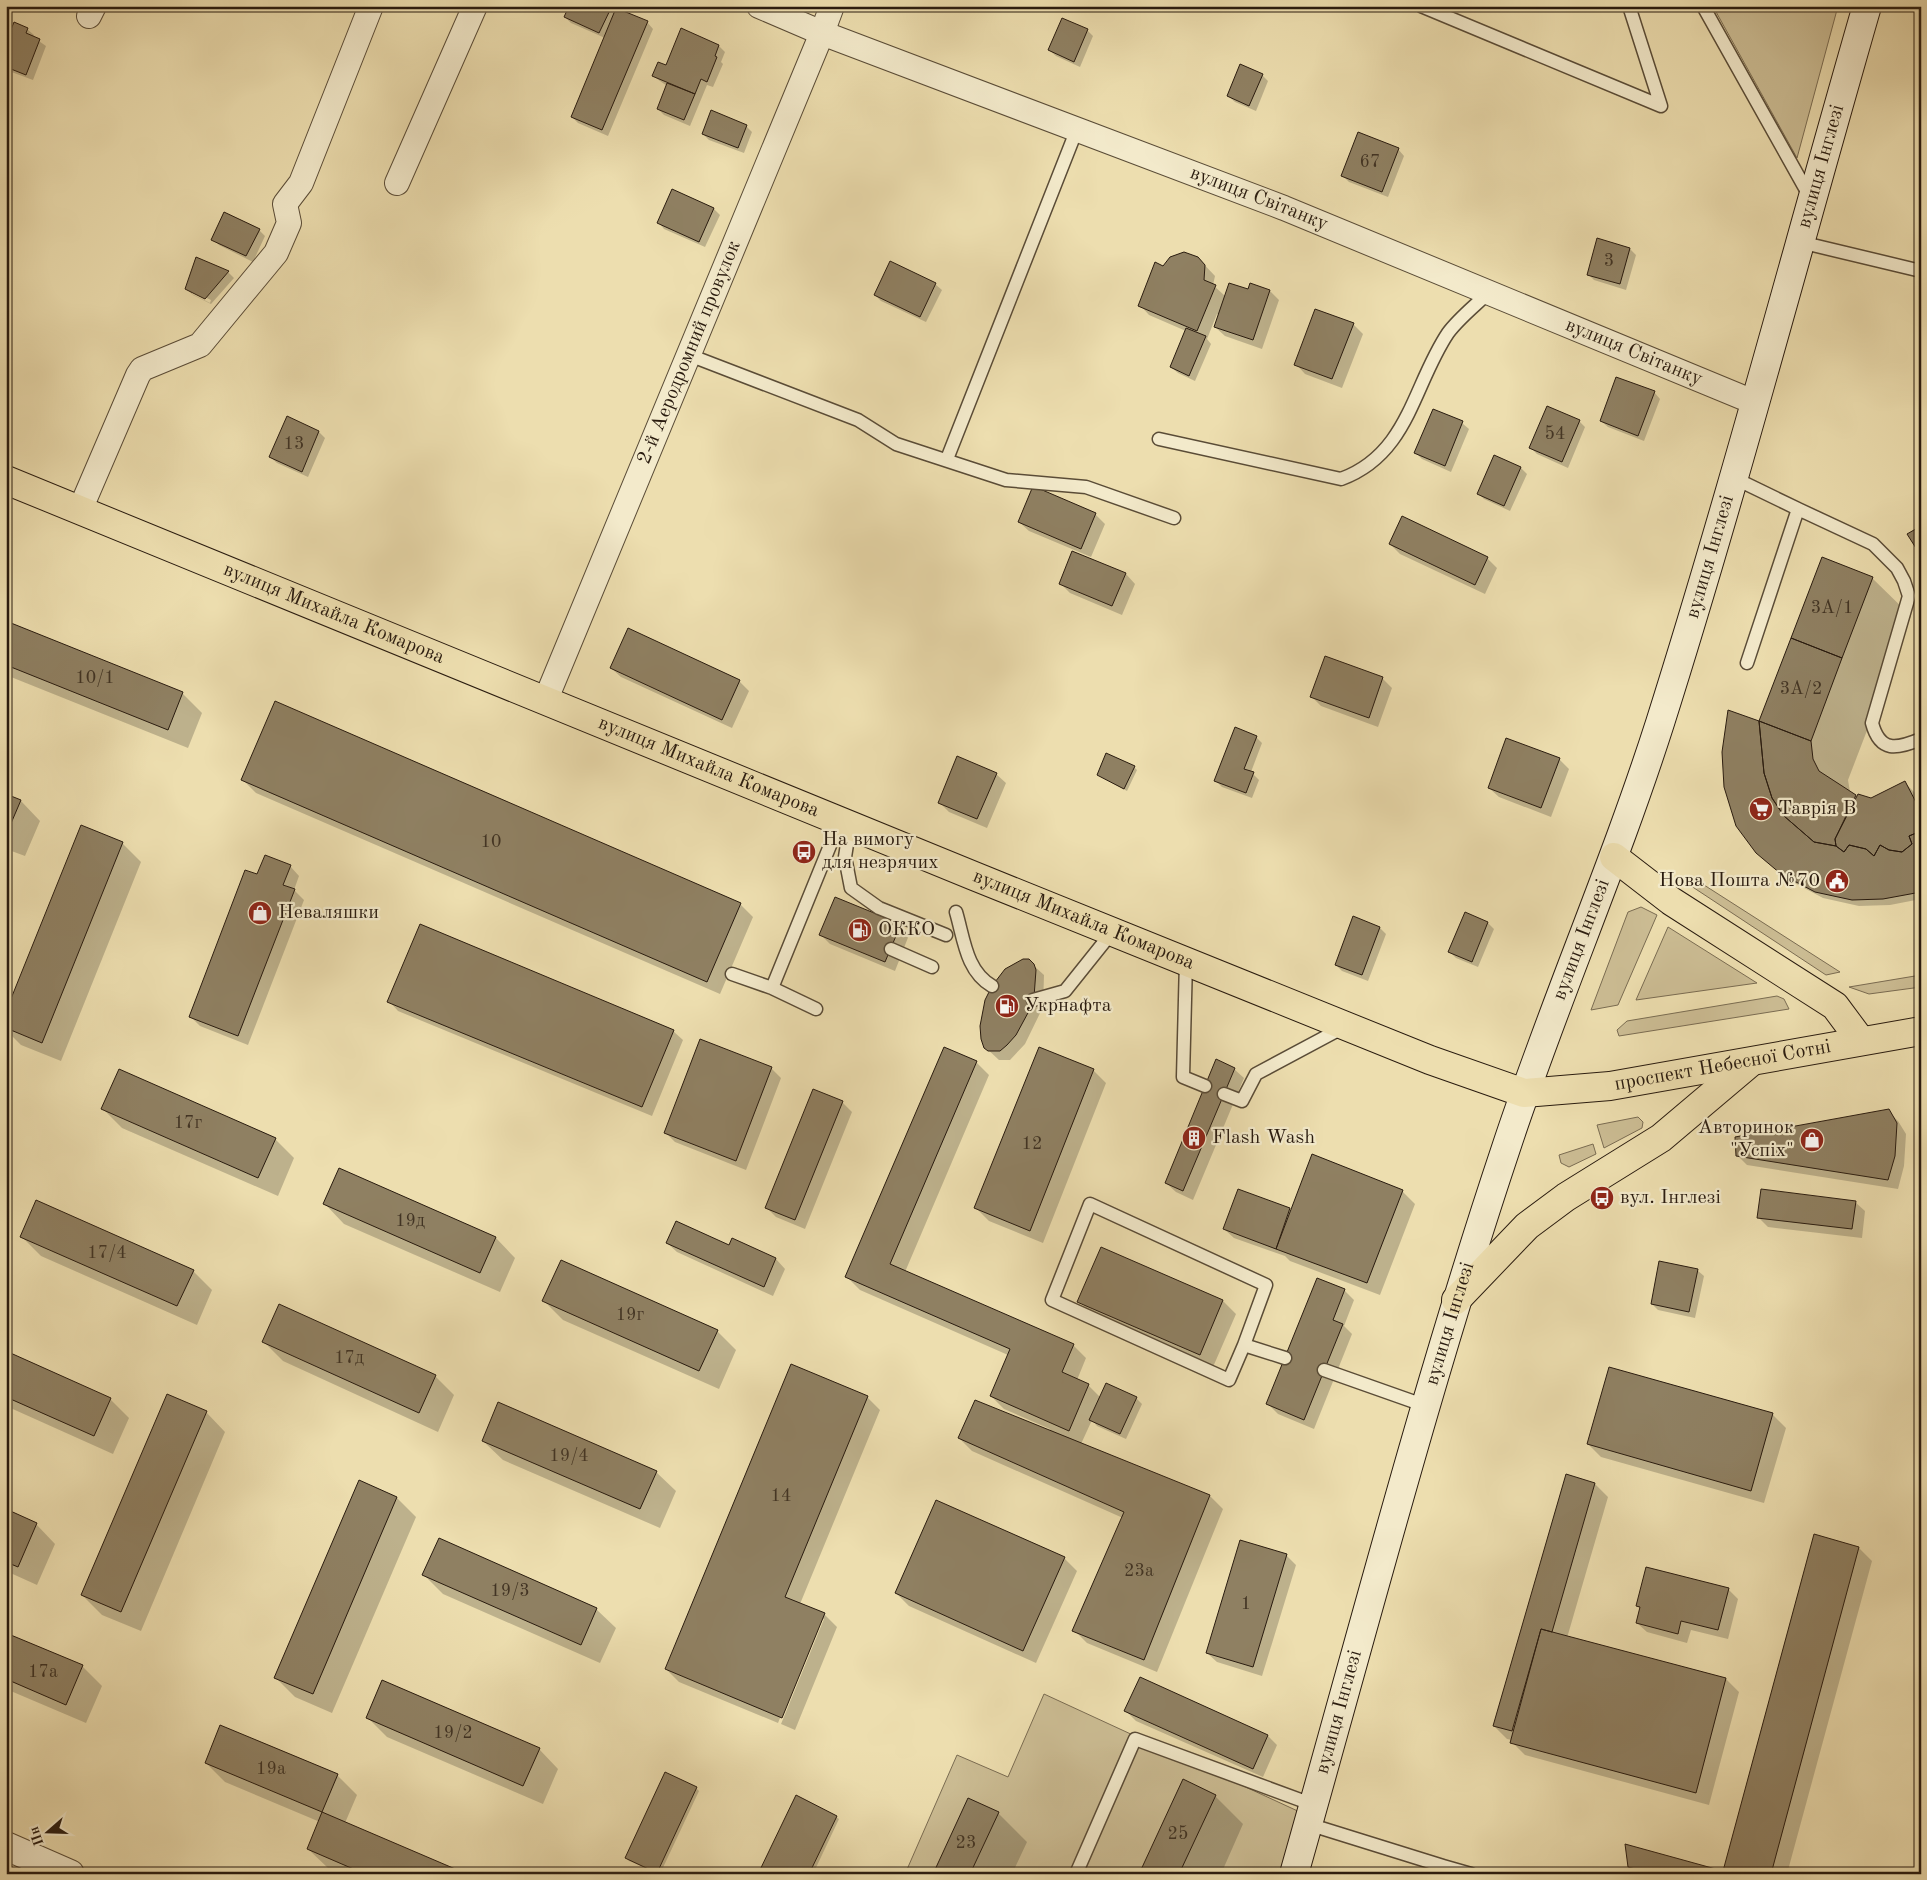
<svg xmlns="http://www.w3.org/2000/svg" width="1927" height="1880" viewBox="0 0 1927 1880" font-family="'Old Standard TT',serif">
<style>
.green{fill:#ccbd94;stroke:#7a6c52}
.shadow{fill:#0003;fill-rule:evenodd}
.building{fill:#8f8062;stroke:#291b0f}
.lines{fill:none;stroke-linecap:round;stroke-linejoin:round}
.service-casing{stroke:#5a4c37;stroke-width:15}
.minor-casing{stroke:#5a4c37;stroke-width:26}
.tertiary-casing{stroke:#5a4c37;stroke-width:30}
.secondary-casing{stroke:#291b0f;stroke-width:30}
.primary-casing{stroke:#291b0f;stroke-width:30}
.service{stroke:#f3eacb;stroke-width:12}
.minor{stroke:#f3eacb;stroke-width:24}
.tertiary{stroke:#f3eacb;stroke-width:28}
.secondary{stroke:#f3eacb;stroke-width:28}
.primary{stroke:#eddeaf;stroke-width:28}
.labels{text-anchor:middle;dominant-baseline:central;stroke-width:4.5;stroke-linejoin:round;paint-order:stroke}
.number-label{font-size:18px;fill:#423424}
.street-label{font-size:20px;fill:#291b0f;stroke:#f3eacb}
.poi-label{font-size:20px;fill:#291b0f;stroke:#f3eacb;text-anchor:start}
</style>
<rect width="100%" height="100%" fill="#eddeaf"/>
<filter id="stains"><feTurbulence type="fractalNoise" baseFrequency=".004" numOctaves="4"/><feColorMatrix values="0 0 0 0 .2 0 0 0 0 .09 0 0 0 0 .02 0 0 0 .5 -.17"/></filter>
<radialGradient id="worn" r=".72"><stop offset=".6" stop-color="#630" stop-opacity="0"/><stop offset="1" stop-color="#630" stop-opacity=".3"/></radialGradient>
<path class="green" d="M1720 6H1838L1797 158 1715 10Z
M1690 876 1840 972 1826 975 1682 880Z
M1641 907 1657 915 1618 1005 1591 1010 1628 912Z
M1668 927 1757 983 1636 1000Z
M1921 975V987L1869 994 1849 987Z
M1777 996 1784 999 1789 1009 1619 1036 1617 1030 1627 1021Z
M1638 1117 1643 1122 1642 1128 1604 1148 1597 1125Z
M1593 1144 1596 1154 1569 1167 1561 1163 1559 1155Z
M1044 1694 1302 1813 1281 1874H905L957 1755 1008 1777Z"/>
<path class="shadow" d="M570 6H614L618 10 647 22 653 29 608 136 578 123 572 117 605 38 571 23 565 17Z
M27 29 34 35 33 37 46 46 33 80 6 70V45Z
M1087 30 1093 36 1080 67 1056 56 1049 50Z
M719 46 725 52 721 62 723 64 713 87 707 85 690 126 664 115 658 109 667 86 653 76 666 67Z
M1262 75 1268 81 1256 111 1235 102 1228 96Z
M746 126 752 132 744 153 709 140 703 134Z
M1398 149 1404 156 1388 197 1349 182 1342 175Z
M672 190 714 209 720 215 705 247 664 229 658 222Z
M259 230 265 236 253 262 219 245 213 239Z
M1630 249 1636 255 1626 290 1594 280 1588 274Z
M1198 258 1215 276 1213 285 1225 296 1248 291H1270L1279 300 1262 349 1225 336 1215 327 1219 315 1217 314 1207 339 1211 344 1195 381 1178 373 1171 367 1186 331 1149 315 1140 305 1164 267Z
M228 272 234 278 211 304 193 295 187 289ZM192 291 211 300 210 303 192 294Z
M935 284 942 290 926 322 881 301 875 295Z
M1353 324 1363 334 1342 388 1305 374 1296 364Z
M1654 392 1660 399 1644 441 1608 427 1601 421Z
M1433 410 1462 423 1469 429 1451 472 1422 459 1416 453Z
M1579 421 1585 427 1568 468 1537 454 1531 448Z
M319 432 325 438 308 477 277 463 270 457Z
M1521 468 1527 474 1510 511 1484 499 1478 493Z
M1095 514 1105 524 1091 557 1029 531 1019 522Z
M1390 544 1487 558 1497 568 1485 594 1400 554Z
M1073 552 1126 574 1135 584 1122 615 1070 593 1060 583Z
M1872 578 1911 616 1848 780 1850 792 1857 797 1871 799 1905 783 1921 799V891L1914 894 1915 896 1921 894V899L1890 905 1859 906 1823 898 1789 880 1764 859 1728 800 1723 768 1729 712 1760 723Z
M6 622 182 693 202 713 188 748 6 675Z
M611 668 739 681 749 691 732 728 621 677Z
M1382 678 1392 688 1378 727 1321 706 1311 696Z
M1256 737 1262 743 1251 772 1259 780 1252 798 1222 787 1216 781Z
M1559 759 1569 769 1551 817 1499 797 1489 788Z
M1134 767 1137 770 1127 791 1098 775Z
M996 774 1006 783 987 828 949 812 939 802Z
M243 780 740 904 753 917 720 994 256 793Z
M6 795 21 801 40 821 25 856 6 849Z
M122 843 141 862 61 1061 21 1045 6 1030V1015Z
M290 866 299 876 294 890 304 900 248 1045 200 1026 190 1016 258 876Z
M1465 914 1488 923 1494 929 1478 967 1456 958 1450 952Z
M900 925 909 935 895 971 830 944 821 935Z
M1380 928 1386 934 1368 981 1342 971 1336 965Z
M1033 965 1044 975 1043 1007 1025 1044 1010 1060H999L985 1047Z
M389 1001 673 1031 683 1040 652 1116 398 1011Z
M976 1062 989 1075 905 1272 1073 1345 1086 1358 1077 1380 1088 1385 1101 1398H1136L1142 1404 1126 1439 1097 1426 1092 1420 1081 1444 1210 1496 1223 1509 1157 1672 1087 1643 1074 1630 1123 1518 972 1451 959 1438 1049 1431 1050 1429 1004 1409 991 1396 1008 1355 860 1290 847 1277Z
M771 1068 781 1078 746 1170 675 1142 665 1132Z
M1234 1069 1244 1078 1193 1200 1176 1192 1166 1183Z
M1093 1070 1106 1083 1043 1243 989 1221 976 1208Z
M842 1102 852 1112 805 1229 776 1217 766 1207Z
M103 1109 275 1139 294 1158 278 1196 122 1128Z
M1888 1111 1898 1121 1906 1134 1904 1166 1898 1189 1747 1165 1737 1155Z
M340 1170 496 1238 515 1258 500 1292 344 1224 325 1204Z
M1238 1190 1291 1211 1402 1191 1415 1204 1380 1295 1290 1261 1285 1256 1234 1238 1224 1229Z
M1855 1202 1865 1211 1862 1238 1768 1227 1758 1217Z
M22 1237 193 1271 212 1290 197 1325 41 1256Z
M733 1240 776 1259 785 1269 773 1296 677 1252 667 1243 730 1247Z
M1101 1248 1223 1301 1236 1314 1213 1367 1092 1314 1079 1301Z
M1697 1270 1704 1276 1695 1318 1658 1310 1652 1304Z
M1344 1290 1354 1300 1344 1326 1352 1334 1314 1429 1278 1414 1268 1404Z
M544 1301 717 1331 736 1350 719 1389 563 1320Z
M264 1342 435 1376 454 1395 438 1432 283 1361Z
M6 1353 110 1399 129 1418 113 1454 6 1406Z
M1610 1368 1773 1415 1786 1428 1764 1503 1601 1457 1588 1444Z
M867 1397 880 1410 800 1604 824 1614 837 1627 795 1730 781 1724 824 1619H821L778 1723 679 1682 666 1669Z
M206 1412 225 1432 141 1631 102 1615 82 1595Z
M483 1441 656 1472 676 1491 660 1528 503 1460Z
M1595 1484 1608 1497 1567 1638 1726 1679 1739 1692 1709 1805 1525 1755 1512 1742V1740L1507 1739 1494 1726Z
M397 1498 416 1517 332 1713 295 1697 275 1677Z
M6 1511 36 1524 55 1544 37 1585 6 1571Z
M1859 1548 1872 1561 1787 1874H1637L1630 1867 1727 1874Z
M1286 1555 1296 1565 1262 1676 1217 1662 1207 1653Z
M1064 1558 1077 1571 1036 1663 909 1606 896 1593Z
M424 1575 596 1609 616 1628 600 1663 443 1594Z
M1728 1589 1738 1599 1728 1639 1691 1630 1687 1643 1647 1632 1637 1623 1641 1609 1637 1606Z
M6 1634 82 1666 102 1686 86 1723 6 1689Z
M1126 1711 1268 1736 1277 1745 1263 1777 1136 1721Z
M367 1717 539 1749 558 1769 543 1804 387 1737Z
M206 1763 337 1775 357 1795 345 1823 464 1874H340L328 1868 308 1849 320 1822 225 1782Z
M696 1788 699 1791 660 1874 629 1861 626 1858Z
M1215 1796 1243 1824 1221 1874H1141Z
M998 1813 1027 1842 1012 1874H934Z
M836 1817 839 1819 813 1874H759Z"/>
<path class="building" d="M569 6H612L599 33 564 17Z
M616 8 648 21 602 130 571 117Z
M1062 18 1088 29 1074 62 1048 50Z
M14 22 28 28 26 33 40 39 26 75 6 67V42Z
M681 28 719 45 715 56 717 57 707 82 701 79 695 94 652 76 658 62 666 65Z
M1240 64 1263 74 1249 106 1227 96Z
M667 83 695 94 684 120 657 109Z
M711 110 747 125 738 148 702 134Z
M1358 132 1399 148 1382 192 1341 176Z
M672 189 714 208 699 242 657 223Z
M224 212 260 229 246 256 211 240Z
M1597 238 1630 248 1620 284 1587 275Z
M1184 252 1198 257 1205 265 1204 280 1216 285 1197 331 1138 306 1155 262 1163 266 1170 257Z
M196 257 229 271 205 299 185 289Z
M890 261 936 283 920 317 874 295Z
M1229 283 1248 289 1250 283 1270 290 1253 340 1214 327Z
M1315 309 1354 323 1332 379 1294 365Z
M1186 328 1206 336 1189 376 1170 367Z
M1616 377 1655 391 1638 436 1600 421Z
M1547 406 1580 420 1562 462 1529 448Z
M1433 409 1463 421 1445 466 1414 453Z
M287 416 319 431 302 472 269 457Z
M1494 455 1521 467 1504 506 1477 494Z
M1033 486 1096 513 1081 549 1018 522Z
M1402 516 1488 557 1475 585 1389 544Z
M1921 526V556L1907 534Z
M1072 551 1126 573 1112 606 1059 584Z
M1822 557 1873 577 1842 658 1791 638Z
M6 621 183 692 168 730 6 665Z
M628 628 740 680 722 720 610 668Z
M1791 638 1842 658 1811 741 1759 721Z
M1325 656 1383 677 1369 718 1310 697Z
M275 701 741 903 707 982 241 780Z
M1728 710 1759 721 1764 773 1772 798 1784 816 1814 842 1836 846 1844 852 1849 845 1866 849 1874 856 1880 845 1889 850 1902 852 1912 844 1909 836 1921 831V892L1883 899 1852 900 1815 892 1781 874 1756 853 1736 826 1724 787 1722 752Z
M1759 721 1811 741 1813 759 1819 771 1856 795 1835 839 1836 846 1814 842 1784 816 1772 798 1764 773Z
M1235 727 1257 736 1244 769 1254 772 1246 793 1214 781Z
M1506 738 1560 758 1541 808 1488 788Z
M1106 753 1135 766 1124 789 1097 775Z
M957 756 997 773 977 819 938 803Z
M1905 781 1921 812V831L1909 836 1912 844 1902 852 1889 850 1880 845 1874 856 1866 849 1849 845 1844 852 1836 846 1835 839 1858 794 1871 798Z
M6 794 21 800 6 835Z
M81 825 123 842 42 1043 6 1028V1011Z
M265 855 291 865 283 885 295 889 238 1036 189 1017 245 870 257 874Z
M835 897 901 924 885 962 819 935Z
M1465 912 1488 922 1472 962 1448 952Z
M1353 916 1380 927 1362 975 1335 965Z
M420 924 674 1030 642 1107 387 1002Z
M1023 959H1029L1034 964 1036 970 1034 997 1029 1011 1016 1035 1007 1045 1000 1051H988L984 1048 981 1039 980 1026 985 1000 992 986 1005 969Z
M700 1039 772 1067 736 1161 664 1133Z
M944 1047 977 1061 890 1264 1074 1344 1062 1372 1089 1384 1069 1431 990 1396 1010 1349 845 1277Z
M1039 1047 1094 1069 1030 1231 974 1208Z
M1216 1059 1235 1068 1183 1191 1165 1183Z
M119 1069 276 1138 258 1178 101 1109Z
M813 1089 843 1101 795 1220 765 1208Z
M1889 1109 1897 1123 1895 1156 1888 1180 1736 1156 1735 1137Z
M1312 1154 1403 1190 1367 1283 1276 1249Z
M339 1168 496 1237 480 1273 323 1204Z
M1238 1189 1290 1208 1276 1249 1223 1229Z
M1761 1189 1856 1201 1852 1229 1757 1218Z
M36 1200 194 1270 177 1306 20 1237Z
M676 1221 729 1245 732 1238 776 1258 764 1287 666 1243Z
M1101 1247 1223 1300 1200 1355 1077 1302Z
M561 1260 718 1330 699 1371 542 1301Z
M1659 1261 1698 1269 1689 1312 1651 1304Z
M1317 1278 1345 1289 1333 1320 1343 1324 1304 1420 1266 1404Z
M279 1304 436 1375 419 1413 262 1342Z
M6 1351 111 1398 94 1436 6 1397Z
M791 1364 868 1396 785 1597 825 1613 782 1718 665 1669Z
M1609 1367 1773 1413 1751 1491 1587 1444Z
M1106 1383 1137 1397 1120 1434 1089 1420Z
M167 1394 207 1411 121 1612 81 1595Z
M975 1400 1210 1495 1144 1660 1072 1631 1124 1512 958 1438Z
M498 1402 657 1471 640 1509 482 1441Z
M1566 1474 1595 1483 1552 1632 1541 1629 1512 1731 1493 1726Z
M359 1480 397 1497 313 1694 274 1678Z
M936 1500 1065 1557 1023 1651 895 1593Z
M6 1509 37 1523 18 1567 6 1562Z
M1814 1534 1859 1547 1771 1874H1734L1723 1871Z
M439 1538 597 1608 581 1645 422 1575Z
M1240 1540 1287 1554 1253 1667 1206 1653Z
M1646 1567 1729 1588 1718 1630 1681 1621 1678 1634 1636 1623 1640 1607 1636 1606Z
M1541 1629 1726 1678 1696 1793 1510 1743Z
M6 1633 83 1665 66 1705 6 1679Z
M1140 1677 1268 1735 1253 1769 1124 1711Z
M382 1680 540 1748 523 1786 366 1718Z
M220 1725 338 1774 322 1812 205 1763Z
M665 1772 697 1787 657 1873 625 1858Z
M1183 1779 1216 1795 1179 1874H1139Z
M796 1795 837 1816 809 1874H758Z
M968 1798 999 1812 970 1874H933Z
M322 1812 467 1874H365L307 1849Z
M1625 1844 1723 1871 1734 1874H1653L1628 1867Z"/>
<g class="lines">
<g class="service-casing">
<path id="service" d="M1421 6 1661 106 1629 6
M1703 6 1810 197
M1800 242 1921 271
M689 355 858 420 896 444 1006 480 1086 487 1174 518
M1159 439 1341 479C1409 454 1413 385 1448 333 1459 318 1476 305 1489 292
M947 459 1077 129
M1734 478 1798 509
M1747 663 1798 509 1873 544 1897 568 1904 581 1909 596 1872 723C1880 753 1897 749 1921 739
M850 825 845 857 851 888 879 908 946 935
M956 912C964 939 966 971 992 986
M891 949 932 967
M1186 961 1183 1077 1205 1086
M732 974 772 988 816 1009
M772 988 840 821
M1033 1000 1065 991 1113 931
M1224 1094 1242 1101 1256 1074 1344 1027
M1244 1345 1266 1285 1090 1204 1052 1300 1229 1380 1244 1345 1285 1358
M1324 1370 1426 1406
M1308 1824 1443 1866 1441 1874
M1443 1866 1471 1874
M1076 1874 1135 1739 1314 1805"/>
</g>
<g class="minor-casing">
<g id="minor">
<path id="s1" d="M759 6 822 33 1284 208 1756 403"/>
<path d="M89 16 94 6"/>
<path d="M397 183 475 6"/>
<path d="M80 510 138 375 142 369 200 345 276 253 289 223 285 204 301 183 371 6"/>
<path id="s2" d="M546 699 822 33 832 6"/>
</g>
</g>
<g class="tertiary-casing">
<path id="tertiary" d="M6 1846 70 1874"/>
</g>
<g class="secondary-casing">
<g id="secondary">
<path id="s3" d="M1294 1874C1363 1631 1426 1387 1506 1148 1553 1005 1614 867 1660 723 1735 486 1798 245 1867 6"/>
</g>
</g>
<g class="primary-casing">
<g id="primary">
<path id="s4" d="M6 480 974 876 1430 1060 1524 1093 1610 1086 1921 1031"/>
<path d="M1614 857 1671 901 1835 1006 1861 1041"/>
<path d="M1456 1300 1527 1226 1566 1197 1661 1138 1751 1062"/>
</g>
</g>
<use href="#service" class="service"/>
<use href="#minor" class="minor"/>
<use href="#tertiary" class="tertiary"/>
<use href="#secondary" class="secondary"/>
<use href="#primary" class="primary"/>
</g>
<defs>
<g id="supermarket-disc" transform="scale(1.25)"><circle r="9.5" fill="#8f2418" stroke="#f3eacb"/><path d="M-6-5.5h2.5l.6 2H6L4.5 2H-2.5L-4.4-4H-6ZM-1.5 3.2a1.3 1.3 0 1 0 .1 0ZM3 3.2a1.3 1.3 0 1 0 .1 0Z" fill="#fff"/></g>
<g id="bus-disc" transform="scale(1.25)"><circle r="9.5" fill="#8f2418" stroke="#f3eacb"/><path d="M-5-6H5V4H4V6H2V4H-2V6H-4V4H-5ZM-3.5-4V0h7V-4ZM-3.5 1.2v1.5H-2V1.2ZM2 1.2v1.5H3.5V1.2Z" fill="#fff"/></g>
<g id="civic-disc" transform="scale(1.25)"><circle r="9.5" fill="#8f2418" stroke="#f3eacb"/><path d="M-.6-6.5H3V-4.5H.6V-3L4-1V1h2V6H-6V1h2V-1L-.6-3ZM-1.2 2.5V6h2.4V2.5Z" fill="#fff"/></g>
<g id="shop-disc" transform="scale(1.25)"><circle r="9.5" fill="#8f2418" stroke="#f3eacb"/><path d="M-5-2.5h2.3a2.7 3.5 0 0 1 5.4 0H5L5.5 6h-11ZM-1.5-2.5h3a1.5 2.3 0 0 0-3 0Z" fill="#fff"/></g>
<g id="fuel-disc" transform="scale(1.25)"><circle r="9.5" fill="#8f2418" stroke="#f3eacb"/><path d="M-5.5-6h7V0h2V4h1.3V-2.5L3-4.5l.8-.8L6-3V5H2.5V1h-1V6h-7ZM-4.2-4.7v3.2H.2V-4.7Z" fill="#fff"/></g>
<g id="building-disc" transform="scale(1.25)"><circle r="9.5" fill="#8f2418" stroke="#f3eacb"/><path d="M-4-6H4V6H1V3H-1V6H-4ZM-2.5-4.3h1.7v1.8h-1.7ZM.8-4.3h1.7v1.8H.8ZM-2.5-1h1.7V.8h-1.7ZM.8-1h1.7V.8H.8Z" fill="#fff"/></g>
</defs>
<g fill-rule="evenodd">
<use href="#supermarket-disc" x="1761" y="809"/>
<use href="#bus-disc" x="804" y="852"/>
<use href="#civic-disc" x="1837" y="881"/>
<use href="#shop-disc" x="260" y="913"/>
<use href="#fuel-disc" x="860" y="930"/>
<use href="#fuel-disc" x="1007" y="1006"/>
<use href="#building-disc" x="1194" y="1138"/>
<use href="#shop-disc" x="1812" y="1140"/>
<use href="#bus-disc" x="1602" y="1198"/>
</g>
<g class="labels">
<g class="number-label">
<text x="1370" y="162">67</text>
<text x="1609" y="261">3</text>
<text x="1555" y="434">54</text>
<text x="294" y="444">13</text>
<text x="1832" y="608">3А/1</text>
<text x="95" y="678">10/1</text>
<text x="1801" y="689">3А/2</text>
<text x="491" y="842">10</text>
<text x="188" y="1123">17г</text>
<text x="1032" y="1144">12</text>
<text x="410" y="1221">19д</text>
<text x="107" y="1253">17/4</text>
<text x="630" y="1315">19г</text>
<text x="349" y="1358">17д</text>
<text x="569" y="1456">19/4</text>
<text x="781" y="1496">14</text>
<text x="1139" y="1571">23а</text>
<text x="510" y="1591">19/3</text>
<text x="1246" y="1604">1</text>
<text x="43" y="1672">17а</text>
<text x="453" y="1733">19/2</text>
<text x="271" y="1769">19а</text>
<text x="1178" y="1834">25</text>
<text x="966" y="1843">23</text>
</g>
<g class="street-label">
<text stroke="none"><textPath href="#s3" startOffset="1788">вулиця Інглезі</textPath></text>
<text stroke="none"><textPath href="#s1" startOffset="536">вулиця Світанку</textPath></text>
<text stroke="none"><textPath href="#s1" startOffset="941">вулиця Світанку</textPath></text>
<text stroke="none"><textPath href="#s2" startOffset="375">2-й Аеродромний провулок</textPath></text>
<text stroke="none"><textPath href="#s3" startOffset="1382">вулиця Інглезі</textPath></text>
<text stroke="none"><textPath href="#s4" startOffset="354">вулиця Михайла Комарова</textPath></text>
<text stroke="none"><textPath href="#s4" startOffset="759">вулиця Михайла Комарова</textPath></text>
<text stroke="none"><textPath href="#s4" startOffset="1164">вулиця Михайла Комарова</textPath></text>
<text stroke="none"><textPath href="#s3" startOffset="978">вулиця Інглезі</textPath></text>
<text stroke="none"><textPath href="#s4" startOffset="1838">проспект Небесної Сотні</textPath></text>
<text stroke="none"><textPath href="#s3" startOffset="572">вулиця Інглезі</textPath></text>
<text stroke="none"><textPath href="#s3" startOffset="168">вулиця Інглезі</textPath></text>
</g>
<g class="poi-label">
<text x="1778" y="809">Таврія В</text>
<text x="822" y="840">На вимогу<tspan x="822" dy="23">для незрячих</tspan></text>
<text x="1820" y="881" text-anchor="end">Нова Пошта №70</text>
<text x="278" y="913">Неваляшки</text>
<text x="878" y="930">ОККО</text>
<text x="1024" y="1006">Укрнафта</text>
<text x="1794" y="1128" text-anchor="end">Авторинок<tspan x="1794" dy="23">"Успіх"</tspan></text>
<text x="1212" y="1138">Flash Wash</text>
<text x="1620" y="1198">вул. Інглезі</text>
</g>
</g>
<rect width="1927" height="1880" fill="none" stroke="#eddeaf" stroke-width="25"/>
<rect x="8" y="8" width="1912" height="1865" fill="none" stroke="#291b0f" stroke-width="2.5"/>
<rect x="12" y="12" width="1902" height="1855" fill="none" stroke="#291b0f"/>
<g transform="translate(48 1832) rotate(250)" stroke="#f3eacb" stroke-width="4" paint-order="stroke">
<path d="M0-4L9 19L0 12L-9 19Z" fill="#291b0f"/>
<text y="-8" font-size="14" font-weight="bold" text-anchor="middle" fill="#291b0f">Пн</text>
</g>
<rect width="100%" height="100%" filter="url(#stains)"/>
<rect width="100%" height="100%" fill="url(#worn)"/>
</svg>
